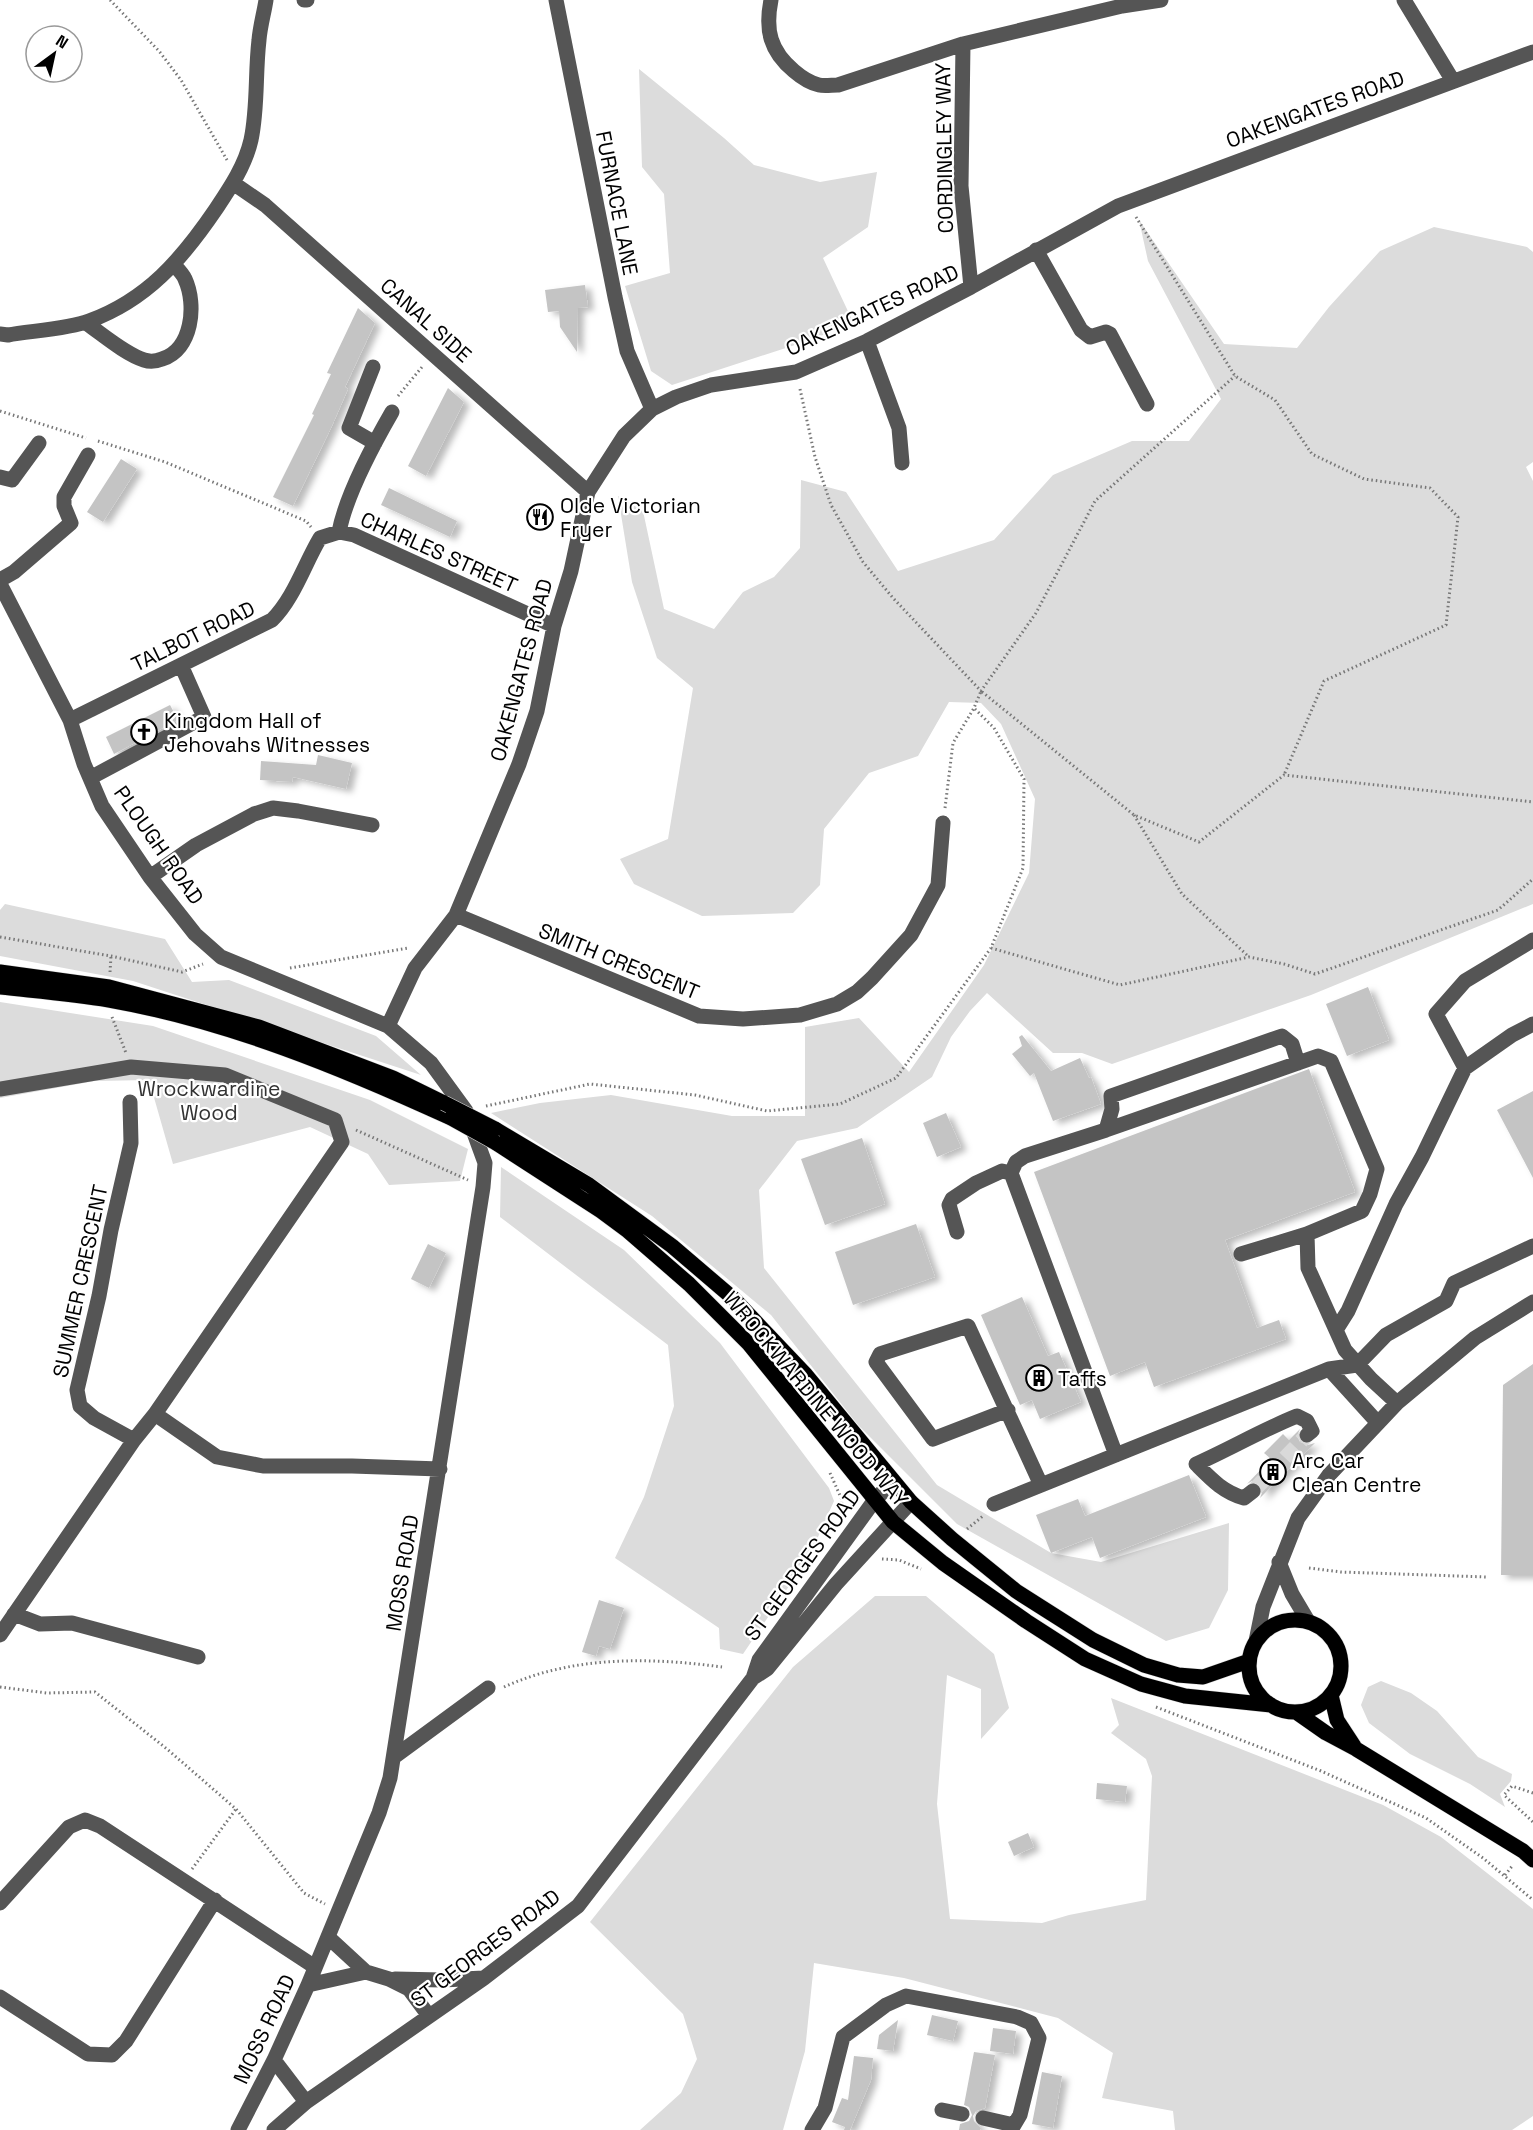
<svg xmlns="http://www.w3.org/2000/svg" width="1533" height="2130" viewBox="0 0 1533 2130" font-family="'Space Grotesk',sans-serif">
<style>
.green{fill:#dcdcdc}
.building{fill:#c4c4c4;filter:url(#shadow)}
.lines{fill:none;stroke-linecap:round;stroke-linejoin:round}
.minor-tunnel{stroke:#d9d9d9;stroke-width:15;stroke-dasharray:15 8;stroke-linecap:butt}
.major-casing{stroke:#dbdbdb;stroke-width:16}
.path{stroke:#777;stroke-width:3;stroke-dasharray:1.5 3;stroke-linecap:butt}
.minor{stroke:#555;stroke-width:15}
.major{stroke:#000;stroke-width:15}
.major-bridge-casing{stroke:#dbdbdb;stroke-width:16;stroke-linecap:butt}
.major-bridge{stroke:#000;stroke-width:15}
.labels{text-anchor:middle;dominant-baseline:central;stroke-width:4.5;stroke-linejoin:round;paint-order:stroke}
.street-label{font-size:21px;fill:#000;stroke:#fff}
.poi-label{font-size:21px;fill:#000;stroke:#fff;text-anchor:start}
.park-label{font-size:21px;fill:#333;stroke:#fff}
</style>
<defs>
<filter id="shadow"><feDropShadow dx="6" dy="3.5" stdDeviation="3" flood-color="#0004"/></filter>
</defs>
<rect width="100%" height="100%" fill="#fff"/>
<path class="green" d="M639 69 724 138 754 165 820 182 877 172 868 227 823 258 854 324 792 346 672 385 651 371 625 286 670 273 664 194 642 167Z
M1139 220 1224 344 1297 348 1329 307 1380 251 1434 227 1527 247 1533 252V462L1526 467 1533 481V904L1311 995 1112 1064 1082 1053H1053L987 993 970 1011 951 1037 932 1077 857 1128 797 1141 759 1190 764 1268 937 1485 1051 1553 1101 1562 1229 1523 1228 1590 1209 1628 1166 1641 957 1524 858 1425 771 1315 652 1216 491 1113 540 1103 611 1095 732 1116H805V1027L859 1018 909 1072 984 965 1029 873 1035 799 1001 724 981 703 949 702 918 756 869 773 824 829 820 885 793 913 702 916 634 884 620 859 668 839 693 688 657 658 632 582 618 496 643 511 664 609 714 629 743 592 774 577 800 548 801 480 846 492 898 571 994 540 1053 475 1132 441H1189L1221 399 1148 261Z
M5 904 165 939 192 982 229 980 376 1036 421 1075 133 981 0 956V910Z
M0 1002 153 1026 370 1100 468 1149 460 1181 389 1185 368 1154 310 1127 173 1164 149 1080 95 1081 0 1098Z
M501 1167 624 1250 720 1343 829 1488 834 1501 810 1555 743 1654 720 1649 719 1628 615 1558 644 1497 674 1406 668 1345 500 1217Z
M875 1596H926L994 1654 1009 1708 981 1739V1689L947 1675 937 1804 950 1919 1042 1923 1069 1915 1146 1900 1152 1776 1146 1759 1111 1733 1119 1725 1111 1698 1383 1805 1441 1837 1533 1909V2116L1512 2130H1175L1173 2111 1102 2098 1113 2053 1058 2018 904 1978 814 1963 805 2051 783 2130H640L681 2093 697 2059 683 2014 590 1922 793 1667Z
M1381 1681 1411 1693 1437 1711 1478 1757 1512 1774 1511 1781 1500 1794 1505 1807 1470 1784 1410 1754 1369 1723 1361 1705 1368 1687Z"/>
<path class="building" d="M585 285 588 307 578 308 577 352 560 327 559 311 548 312 545 290Z
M358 308 375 323 345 387 348 389 331 428 293 506 273 497 314 415 312 414 331 374 327 373Z
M448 388 464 402 426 476 408 466Z
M121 459 137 469 103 522 87 512Z
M389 488 457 521 450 537 381 505Z
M170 705 178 720 114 754 106 737Z
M318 755 352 763 346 789 293 777 292 782 260 780 261 761 316 765Z
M1368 987 1389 1040 1347 1056 1326 1004Z
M1022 1035 1051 1071 1080 1058 1089 1078 1091 1077 1101 1104 1053 1121 1034 1073 1030 1076 1012 1054 1022 1046 1019 1037Z
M1309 1069 1355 1192 1225 1240 1257 1328 1279 1320 1286 1339 1154 1387 1145 1362 1110 1376 1034 1172Z
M1533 1091V1178L1497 1110Z
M946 1113 961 1147 937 1157 923 1123Z
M862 1138 885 1204 825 1225 801 1159Z
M916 1224 935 1277 853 1305 835 1252Z
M428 1244 446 1253 429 1288 411 1279Z
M1022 1297 1048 1356 1059 1352 1081 1402 1040 1419 1032 1400 1020 1405 981 1315Z
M1533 1364V1575H1501L1503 1385Z
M1300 1429 1297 1436 1300 1442 1308 1445 1315 1443 1260 1498 1263 1490 1260 1485 1252 1481 1247 1484 1271 1459 1264 1453 1283 1434 1289 1440Z
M1189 1475 1206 1517 1100 1558 1092 1537 1051 1553 1036 1515 1078 1499 1085 1516Z
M599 1600 624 1608 610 1649 599 1646 596 1656 582 1652Z
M1097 1783 1127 1786 1125 1802 1096 1799Z
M1028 1833 1034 1847 1014 1856 1008 1842Z
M932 2015 958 2021 953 2041 927 2035Z
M898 2020 893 2051 877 2049 879 2035Z
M993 2028 1016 2031 1013 2054 990 2051Z
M974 2052 995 2055 985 2108 976 2111 973 2116 974 2121 981 2128 980 2130H959L960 2124 969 2121 972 2115 969 2107 964 2105Z
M854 2056 873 2058 871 2080 850 2130H844L845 2127 832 2122 842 2098 848 2100Z
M1042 2072 1062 2076 1053 2128 1032 2124Z"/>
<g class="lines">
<path class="minor-tunnel" d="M1253 1491 1307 1435"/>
<g class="major-casing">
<path id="major" d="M0 972 109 987 259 1027 393 1078 444 1103
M0 987C36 991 73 994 109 1000 228 1021 342 1068 451 1118
M495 1129 589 1185 672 1246 734 1299 806 1375 911 1502 952 1539 1016 1591 1093 1640 1144 1665 1178 1675 1203 1677 1249 1661
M496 1143 601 1211 628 1231 689 1284 749 1344 893 1522 943 1563 1026 1621 1085 1659 1141 1684 1185 1696 1271 1705
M1249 1666a46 46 0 1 1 92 0a46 46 0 1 1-92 0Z
M1331 1695 1337 1720 1354 1746
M1296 1712 1326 1733 1356 1749 1523 1851 1533 1860"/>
</g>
<path class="path" d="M110 0 159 51 181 80 227 160
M1136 217 1235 376 1275 400 1312 454 1364 479 1430 488 1458 517 1446 625 1324 681 1284 775
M800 389 815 457 831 505 863 562 893 598 981 691 1036 613 1095 501 1235 376
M398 396 422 367
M0 411 86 438
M98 441 165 462 306 521 311 527
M945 808 953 743 974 708 981 691 1134 815 1199 842 1284 775 1533 802
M1134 815 1182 894 1249 957
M0 937 111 956 182 972 203 964
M991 948 1120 985 1249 957 1284 964 1315 974 1498 910 1533 879
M290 968 408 948
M110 972 111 956
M112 1017 126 1053
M486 1106 590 1084 695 1095 767 1111 840 1104 896 1078 991 948 1023 868 1024 779 994 728 974 708
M356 1130 468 1180
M830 1473 842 1500 840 1516 843 1519
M967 1529 983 1516
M882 1559 899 1560 921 1569
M1309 1568 1341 1572 1487 1577
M0 1687 47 1693 95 1692 167 1749 236 1809 304 1893 325 1904
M504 1687C572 1656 648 1657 722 1667
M1156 1707 1321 1771 1426 1818 1483 1858 1533 1900
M1533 1793 1512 1786 1504 1795 1533 1822
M192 1869 236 1809
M1505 1875 1513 1865"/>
<path class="minor" d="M304 0H307
M556 0 615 297 627 351 652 409
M771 0C765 30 770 51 794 71 801 77 810 83 819 85 824 86 832 85 838 85L963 44
M1404 0 1453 81
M233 183 265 205 588 492
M1036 250 1081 330 1090 337 1106 332 1110 334 1147 404
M971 287 961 186 963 44 1122 6 1161 0
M86 323C102 334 125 354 144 360 150 362 157 361 162 359 192 350 197 305 185 279 183 274 178 269 174 265
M0 334 8 335C30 331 68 329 89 321 147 300 182 259 216 209 230 188 245 166 251 140 258 107 255 74 259 40 260 27 264 13 266 0
M867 341 899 428 902 463
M373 367 349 428 375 443
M0 477 12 480 39 443
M339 532 354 535 554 626
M0 580 14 572 71 523 64 506V497L88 455
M0 584 70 720 84 764 102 806 150 877 195 934 221 957 388 1026 431 1063 466 1111 485 1163 483 1187 390 1778 379 1813 308 1985 274 2060 238 2130
M70 720 272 620C294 598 304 565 320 538L339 532C346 495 373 445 392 412
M90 778 204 717 181 665
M150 877 196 845 254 814 273 808 298 811 372 825
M456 915 699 1016 743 1019 800 1015 837 1004 857 992 872 978 911 935 938 885 943 823
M388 1026 415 968 456 915 519 764 537 711 554 626 571 571 588 492 624 436 652 409 676 397 711 385 796 372 867 341 971 287 1118 206 1533 52
M1465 1068 1436 1014 1465 981 1533 940
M0 1089 131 1067 225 1075 335 1120 342 1142 155 1414 134 1440 94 1418 80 1406 77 1390 99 1296 111 1230 131 1143 130 1102
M1106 1130 1112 1109 1111 1096 1282 1036 1292 1044 1298 1063
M957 1232 949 1205 952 1199 976 1183 1002 1171 1011 1173
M1241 1254 1307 1234
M1336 1330 1348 1311 1396 1204 1422 1157 1465 1068 1512 1035 1533 1024
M1329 1369 1378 1423
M1008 1410 933 1439 876 1362 880 1354 968 1326 1041 1485
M155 1414 217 1457 263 1466H352L440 1469
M1116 1455 1011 1173 1016 1162 1025 1156 1106 1130 1318 1056 1331 1061 1377 1169 1370 1194 1362 1211 1307 1234 1308 1268 1345 1350 1371 1379 1397 1403
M1253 1491 1244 1498C1223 1492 1211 1479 1196 1464 1230 1449 1262 1430 1297 1416L1307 1421 1312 1431 1307 1435
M994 1504 1329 1369 1357 1365 1386 1335 1446 1301 1454 1283 1533 1246
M1279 1562 1292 1594 1308 1621
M14 1614 40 1624 72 1623 198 1657
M0 1635 134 1440
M1256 1641 1263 1607 1298 1518 1329 1475 1397 1403 1475 1338 1533 1302
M753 1678 767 1669 836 1584 911 1502
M394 1757 488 1688
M0 1903 69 1827 85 1820 100 1826 315 1967
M328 1937 366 1972 389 1979 409 1989 429 2016
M395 1979 442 1980 484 1978
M308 1985 366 1972
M0 1997 88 2054 112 2055 126 2041 215 1900
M274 2060 306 2102
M942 2110 962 2114
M983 2118 1014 2125
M274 2130 306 2102 484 1978 578 1906 753 1678 759 1660 874 1501 893 1481
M812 2130 825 2108 843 2037 886 2005 906 1996 1017 2017 1031 2023 1039 2038 1020 2115 1011 2130"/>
<use href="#major" class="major"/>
<g class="major-bridge-casing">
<path id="major-bridge" d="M444 1103 495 1129
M451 1118 496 1143"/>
</g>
<use href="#major-bridge" class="major-bridge"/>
</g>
<defs>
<g id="restaurant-ring" transform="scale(1.35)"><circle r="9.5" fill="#fff" stroke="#000" stroke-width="1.5"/><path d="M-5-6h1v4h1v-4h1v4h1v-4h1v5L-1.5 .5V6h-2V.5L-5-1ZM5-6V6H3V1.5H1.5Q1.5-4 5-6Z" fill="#000"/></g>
<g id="church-ring" transform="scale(1.35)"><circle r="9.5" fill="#fff" stroke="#000" stroke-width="1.5"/><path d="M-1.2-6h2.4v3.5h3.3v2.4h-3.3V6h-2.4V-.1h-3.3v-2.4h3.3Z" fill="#000"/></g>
<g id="building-ring" transform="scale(1.35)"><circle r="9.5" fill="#fff" stroke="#000" stroke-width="1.5"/><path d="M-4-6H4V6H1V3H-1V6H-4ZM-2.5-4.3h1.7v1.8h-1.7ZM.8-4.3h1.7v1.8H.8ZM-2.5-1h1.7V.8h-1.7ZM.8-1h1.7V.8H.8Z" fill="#000"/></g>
</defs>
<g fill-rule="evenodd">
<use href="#restaurant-ring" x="540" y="517"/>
<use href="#church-ring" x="144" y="732"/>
<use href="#building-ring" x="1039" y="1378"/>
<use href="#building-ring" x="1273" y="1472"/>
</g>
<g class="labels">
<g class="street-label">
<text transform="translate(1315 109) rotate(-20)">OAKENGATES ROAD</text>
<text transform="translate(944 148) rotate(-91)">CORDINGLEY WAY</text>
<text transform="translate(617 203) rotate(79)">FURNACE LANE</text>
<text transform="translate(872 310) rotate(-25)">OAKENGATES ROAD</text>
<text transform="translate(426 320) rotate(42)">CANAL SIDE</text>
<text transform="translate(439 552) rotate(24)">CHARLES STREET</text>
<text transform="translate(193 636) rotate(-26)">TALBOT ROAD</text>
<text transform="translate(521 670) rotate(-75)">OAKENGATES ROAD</text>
<text transform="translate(159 845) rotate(55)">PLOUGH ROAD</text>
<text transform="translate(619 961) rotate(22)">SMITH CRESCENT</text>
<text transform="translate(80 1281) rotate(-78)">SUMMER CRESCENT</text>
<text transform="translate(816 1399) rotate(50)">WROCKWARDINE WOOD WAY</text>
<text transform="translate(802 1565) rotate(-54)">ST GEORGES ROAD</text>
<text transform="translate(402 1573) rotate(-81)">MOSS ROAD</text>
<text transform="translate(485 1948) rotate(-37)">ST GEORGES ROAD</text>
<text transform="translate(264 2029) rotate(-65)">MOSS ROAD</text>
</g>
<g class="poi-label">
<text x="560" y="505">Olde Victorian<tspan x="560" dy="24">Fryer</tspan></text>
<text x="164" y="720">Kingdom Hall of<tspan x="164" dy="24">Jehovahs Witnesses</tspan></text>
<text x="1058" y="1378">Taffs</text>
<text x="1292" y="1460">Arc Car<tspan x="1292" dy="24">Clean Centre</tspan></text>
</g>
<g class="park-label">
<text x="209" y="1088">Wrockwardine<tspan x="209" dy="24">Wood</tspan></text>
</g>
</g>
<g transform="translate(54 54) rotate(33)"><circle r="28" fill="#ffffff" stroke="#999999" stroke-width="1.5"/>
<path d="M0-4.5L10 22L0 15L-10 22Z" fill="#000000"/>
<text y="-9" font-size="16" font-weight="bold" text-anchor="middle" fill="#000000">N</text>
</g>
</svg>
